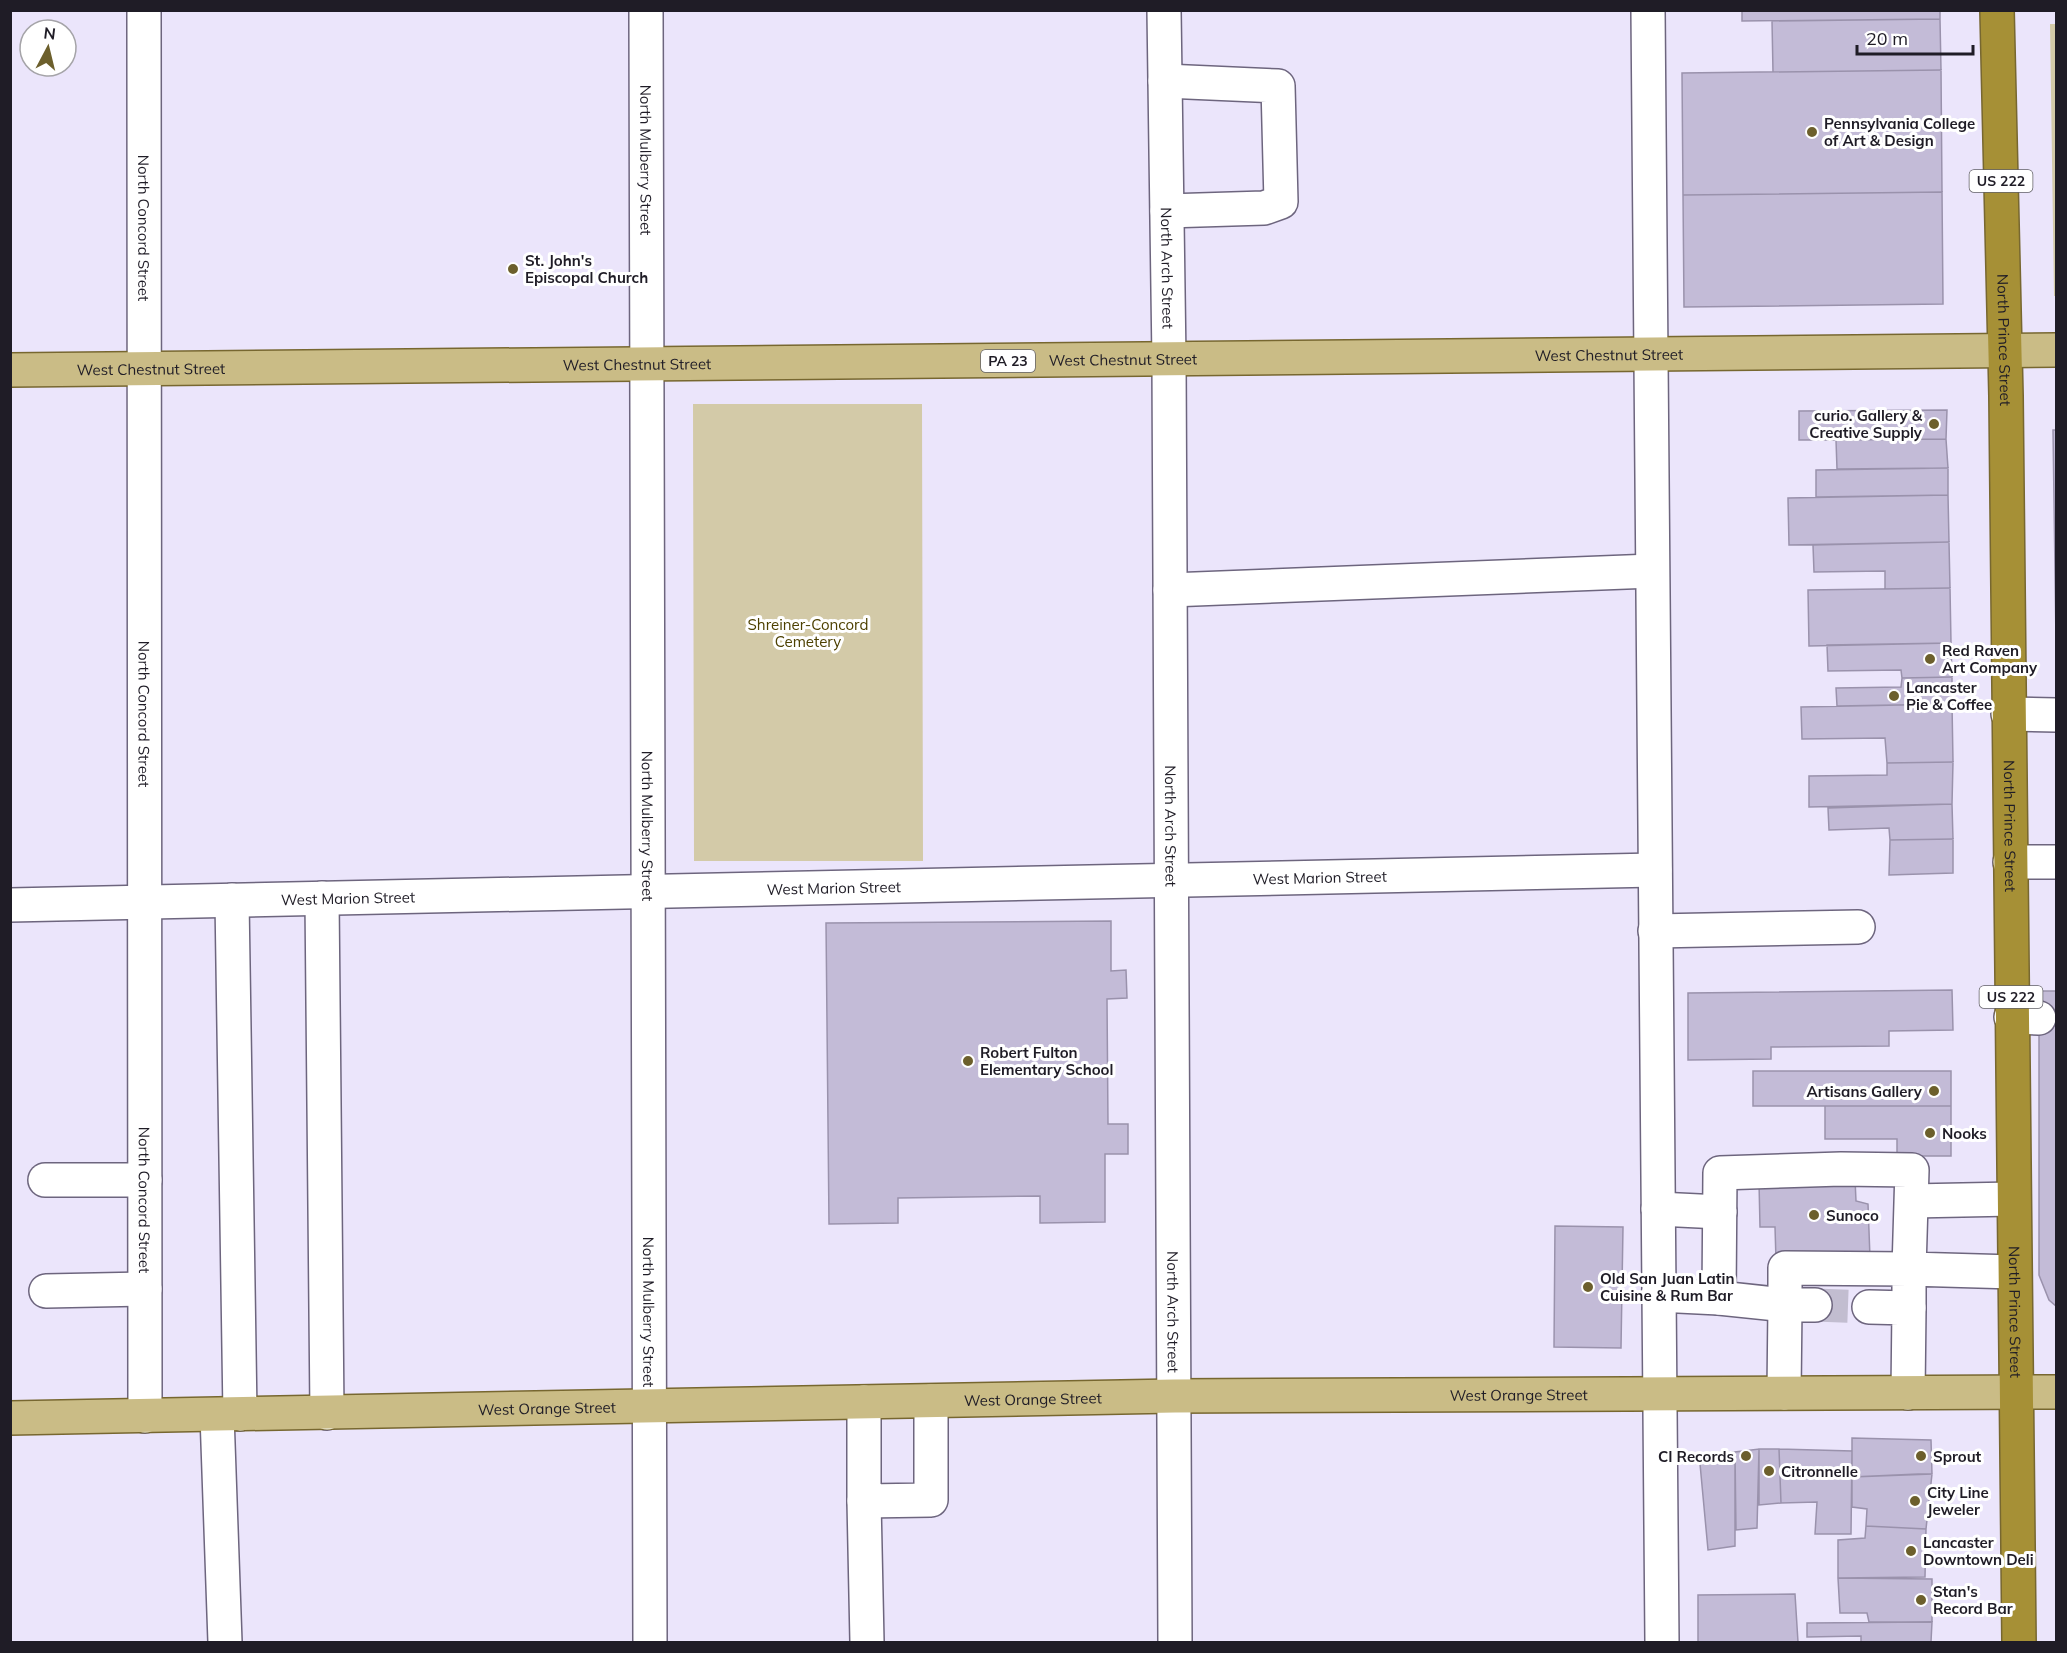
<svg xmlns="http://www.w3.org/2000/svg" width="2067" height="1653" viewBox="0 0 2067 1653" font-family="Mulish,sans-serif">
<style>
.green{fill:#d3caa8}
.building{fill:#c3bbd7;stroke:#9a92ac;stroke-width:1.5}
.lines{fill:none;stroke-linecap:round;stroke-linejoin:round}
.minor-tunnel{stroke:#c2bdd0;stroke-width:33;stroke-dasharray:33 16;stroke-linecap:butt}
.minor-casing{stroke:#6d657e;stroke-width:36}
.major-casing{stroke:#776730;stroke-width:36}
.highway-casing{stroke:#776730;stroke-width:36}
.minor{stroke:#fff;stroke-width:33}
.major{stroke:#cabc86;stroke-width:33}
.highway{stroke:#a69036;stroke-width:33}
.poi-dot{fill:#6c5f2c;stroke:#fff;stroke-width:2}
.labels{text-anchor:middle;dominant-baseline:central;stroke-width:6;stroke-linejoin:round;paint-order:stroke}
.shield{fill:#fff;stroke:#626067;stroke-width:1.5}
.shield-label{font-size:14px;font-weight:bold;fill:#1f1c26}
.poi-label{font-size:15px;font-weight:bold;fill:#1f1c26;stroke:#fff;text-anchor:start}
.street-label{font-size:15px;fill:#1f1c26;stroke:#fff}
.park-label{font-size:15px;fill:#4d4000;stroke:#fff}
</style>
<rect width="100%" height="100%" fill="#ebe5fb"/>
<path class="green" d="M2050 24H2056V296H2054Z
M693 404H922L923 861H694Z"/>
<path class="building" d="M1742 10H1940V19L1742 21Z
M1940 19 1941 70 1773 72 1772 21Z
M1941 70 1942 192 1683 195 1682 73Z
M1942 192 1943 304 1684 307 1683 195Z
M1947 410 1946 439 1799 440V411Z
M2053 430H2056V642Z
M1946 439 1948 468 1837 469 1836 440Z
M1948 468V495L1816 497V470Z
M1948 495 1949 542 1789 545 1788 498Z
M1949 542 1950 588 1885 589V571L1814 572 1813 545Z
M1950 588 1951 643 1809 646 1808 590Z
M1951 643 1952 677 1902 678 1901 670 1828 671 1827 645Z
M1952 677V704L1837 706 1836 688 1901 687 1902 678Z
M1952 704 1953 762 1887 763 1885 738 1802 739 1801 707Z
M1953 762 1952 804 1809 807V776L1887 775V763Z
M1952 804 1953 839 1890 840 1889 828 1829 830 1828 808Z
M1953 839V873L1889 875 1890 840Z
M1111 921V971L1126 970 1127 998 1107 999 1108 1124H1128V1154H1105V1222L1040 1223V1196L898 1198V1223L829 1224 826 923Z
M1952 990 1953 1030 1889 1031V1046L1771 1047V1059L1688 1060V993Z
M2039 991H2056V1306L2049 1300 2039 1275Z
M1753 1071H1951V1106H1753Z
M1825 1106H1951V1156H1897V1139H1825Z
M1855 1179 1856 1201 1868 1204 1870 1258 1776 1260 1775 1227H1760L1759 1182Z
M1555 1226 1623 1227 1621 1348 1554 1347Z
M1852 1438 1931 1440 1932 1474 1852 1477Z
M1759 1449H1779L1781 1503 1759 1505Z
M1759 1449 1757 1528 1736 1530 1735 1452Z
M1779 1449 1852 1451 1851 1534H1815L1817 1502 1781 1503Z
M1735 1452V1546L1708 1550 1699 1453Z
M1918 1474H1932L1926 1529 1866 1526 1867 1509 1852 1507V1477Z
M1866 1526 1926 1529 1925 1577 1838 1578V1540L1865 1538Z
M1838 1578 1932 1579V1622H1869L1867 1613H1840Z
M1795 1594 1798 1642H1698V1595Z
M1932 1622 1931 1642H1861V1636L1807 1637V1623Z"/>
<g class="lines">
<path class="minor-tunnel" d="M1815 1305 1869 1307"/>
<g class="minor-casing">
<g id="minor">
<path id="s1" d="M144 10 145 1416"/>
<path id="s2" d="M646 10 650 1642"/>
<path id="s3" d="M1164 10 1169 360 1175 1642"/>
<path d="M1648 10 1662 1642"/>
<path d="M1165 81 1278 86 1281 202 1264 208 1167 211"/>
<path d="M1170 590 1652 571"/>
<path d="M2008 714 2056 715"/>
<path d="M2010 862H2056"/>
<path d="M322 898 327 1413"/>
<path d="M232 900 240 1414"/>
<path id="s4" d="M10 905 1655 870"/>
<path d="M1655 931 1858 927"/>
<path d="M2011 1017 2039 1018"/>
<path d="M45 1180H145"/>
<path d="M1912 1201 2013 1199"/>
<path d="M1658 1209 1720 1212"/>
<path d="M46 1291 145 1289"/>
<path d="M1658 1295 1719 1298"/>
<path d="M1869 1307 1909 1308 1908 1393"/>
<path d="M1909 1308V1269L1785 1268V1305L1719 1298 1720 1173 1841 1169 1912 1170 1909 1269 2014 1272"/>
<path d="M1784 1393 1785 1305H1815"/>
<path d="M864 1402V1501L931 1500V1401"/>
<path d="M217 1415 225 1642"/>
<path d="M864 1501 867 1642"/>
</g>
</g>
<g class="major-casing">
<g id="major">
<path id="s5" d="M10 370 2056 350"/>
<path id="s6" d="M10 1418 1174 1396 2056 1392"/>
</g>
</g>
<g class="highway-casing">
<g id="highway">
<path id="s7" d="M1997 10 2006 396 2019 1642"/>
</g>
</g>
<use href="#minor" class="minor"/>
<use href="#major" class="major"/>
<use href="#highway" class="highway"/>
</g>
<g class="poi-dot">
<circle cx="1812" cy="132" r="6"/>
<circle cx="513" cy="269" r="6"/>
<circle cx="1934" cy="424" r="6"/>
<circle cx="1930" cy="659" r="6"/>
<circle cx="1894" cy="696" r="6"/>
<circle cx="968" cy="1061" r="6"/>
<circle cx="1934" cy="1091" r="6"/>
<circle cx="1930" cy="1133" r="6"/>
<circle cx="1814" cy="1215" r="6"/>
<circle cx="1588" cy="1287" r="6"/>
<circle cx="1746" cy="1456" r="6"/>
<circle cx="1921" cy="1456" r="6"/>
<circle cx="1769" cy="1471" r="6"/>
<circle cx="1915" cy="1501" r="6"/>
<circle cx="1911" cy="1551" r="6"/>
<circle cx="1921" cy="1600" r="6"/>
</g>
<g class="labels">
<g class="shield">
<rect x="1969.5" y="170" width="63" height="22" rx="4.5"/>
<rect x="981" y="350" width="54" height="22" rx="4.5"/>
<rect x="1979.5" y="986" width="63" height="22" rx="4.5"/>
</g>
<g class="shield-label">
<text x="2001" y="181">US 222</text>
<text x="1008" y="361">PA 23</text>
<text x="2011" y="997">US 222</text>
</g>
<g class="poi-label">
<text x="1824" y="123">Pennsylvania College<tspan x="1824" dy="17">of Art &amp; Design</tspan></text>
<text x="525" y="260">St. John's<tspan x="525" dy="17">Episcopal Church</tspan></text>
<text x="1922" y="415" text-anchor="end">curio. Gallery &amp;<tspan x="1922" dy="17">Creative Supply</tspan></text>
<text x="1942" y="650">Red Raven<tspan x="1942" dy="17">Art Company</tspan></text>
<text x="1906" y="687">Lancaster<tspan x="1906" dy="17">Pie &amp; Coffee</tspan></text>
<text x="980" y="1052">Robert Fulton<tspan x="980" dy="17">Elementary School</tspan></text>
<text x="1922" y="1091" text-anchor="end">Artisans Gallery</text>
<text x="1942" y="1133">Nooks</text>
<text x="1826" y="1215">Sunoco</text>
<text x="1600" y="1278">Old San Juan Latin<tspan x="1600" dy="17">Cuisine &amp; Rum Bar</tspan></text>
<text x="1734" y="1456" text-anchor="end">CI Records</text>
<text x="1933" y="1456">Sprout</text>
<text x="1781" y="1471">Citronnelle</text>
<text x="1927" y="1492">City Line<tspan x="1927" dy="17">Jeweler</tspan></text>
<text x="1923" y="1542">Lancaster<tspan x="1923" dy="17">Downtown Deli</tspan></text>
<text x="1933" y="1591">Stan's<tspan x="1933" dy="17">Record Bar</tspan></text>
</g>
<g class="street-label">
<text stroke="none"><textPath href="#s2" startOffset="150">North Mulberry Street</textPath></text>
<text stroke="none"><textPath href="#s1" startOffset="218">North Concord Street</textPath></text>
<text stroke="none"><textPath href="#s3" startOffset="258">North Arch Street</textPath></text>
<text stroke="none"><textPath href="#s7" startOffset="330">North Prince Street</textPath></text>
<text stroke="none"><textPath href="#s5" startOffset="1599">West Chestnut Street</textPath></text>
<text stroke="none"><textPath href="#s5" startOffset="1113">West Chestnut Street</textPath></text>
<text stroke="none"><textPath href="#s5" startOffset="627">West Chestnut Street</textPath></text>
<text stroke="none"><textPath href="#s5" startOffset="141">West Chestnut Street</textPath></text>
<text stroke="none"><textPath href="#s1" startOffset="704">North Concord Street</textPath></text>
<text stroke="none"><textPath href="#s2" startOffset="816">North Mulberry Street</textPath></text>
<text stroke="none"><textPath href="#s3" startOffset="816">North Arch Street</textPath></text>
<text stroke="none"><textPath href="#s7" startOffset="816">North Prince Street</textPath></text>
<text stroke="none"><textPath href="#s4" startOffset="1310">West Marion Street</textPath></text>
<text stroke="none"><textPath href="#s4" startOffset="824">West Marion Street</textPath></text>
<text stroke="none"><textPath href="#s4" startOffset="338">West Marion Street</textPath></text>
<text stroke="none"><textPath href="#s1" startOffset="1190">North Concord Street</textPath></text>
<text stroke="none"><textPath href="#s2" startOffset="1302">North Mulberry Street</textPath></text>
<text stroke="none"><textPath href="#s3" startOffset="1302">North Arch Street</textPath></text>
<text stroke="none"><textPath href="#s7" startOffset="1302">North Prince Street</textPath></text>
<text stroke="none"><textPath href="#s6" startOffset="1509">West Orange Street</textPath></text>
<text stroke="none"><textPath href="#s6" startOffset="1023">West Orange Street</textPath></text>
<text stroke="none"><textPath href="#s6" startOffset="537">West Orange Street</textPath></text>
</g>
<g class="park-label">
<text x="808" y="624">Shreiner-Concord<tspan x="808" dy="17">Cemetery</tspan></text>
</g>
</g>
<rect width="2067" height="1653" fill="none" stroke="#1f1c26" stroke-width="24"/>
<g transform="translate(48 48) rotate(7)"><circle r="28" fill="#ffffff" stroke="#a5a4a8" stroke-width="1.5"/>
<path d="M0-4.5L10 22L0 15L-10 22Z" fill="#6c5f2c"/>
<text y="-9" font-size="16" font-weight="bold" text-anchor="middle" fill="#1f1c26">N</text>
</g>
<path d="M1857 45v9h116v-9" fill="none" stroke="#1f1c26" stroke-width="3"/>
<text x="1866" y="45" font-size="18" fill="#1f1c26" stroke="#ffffff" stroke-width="4.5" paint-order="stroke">20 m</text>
</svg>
